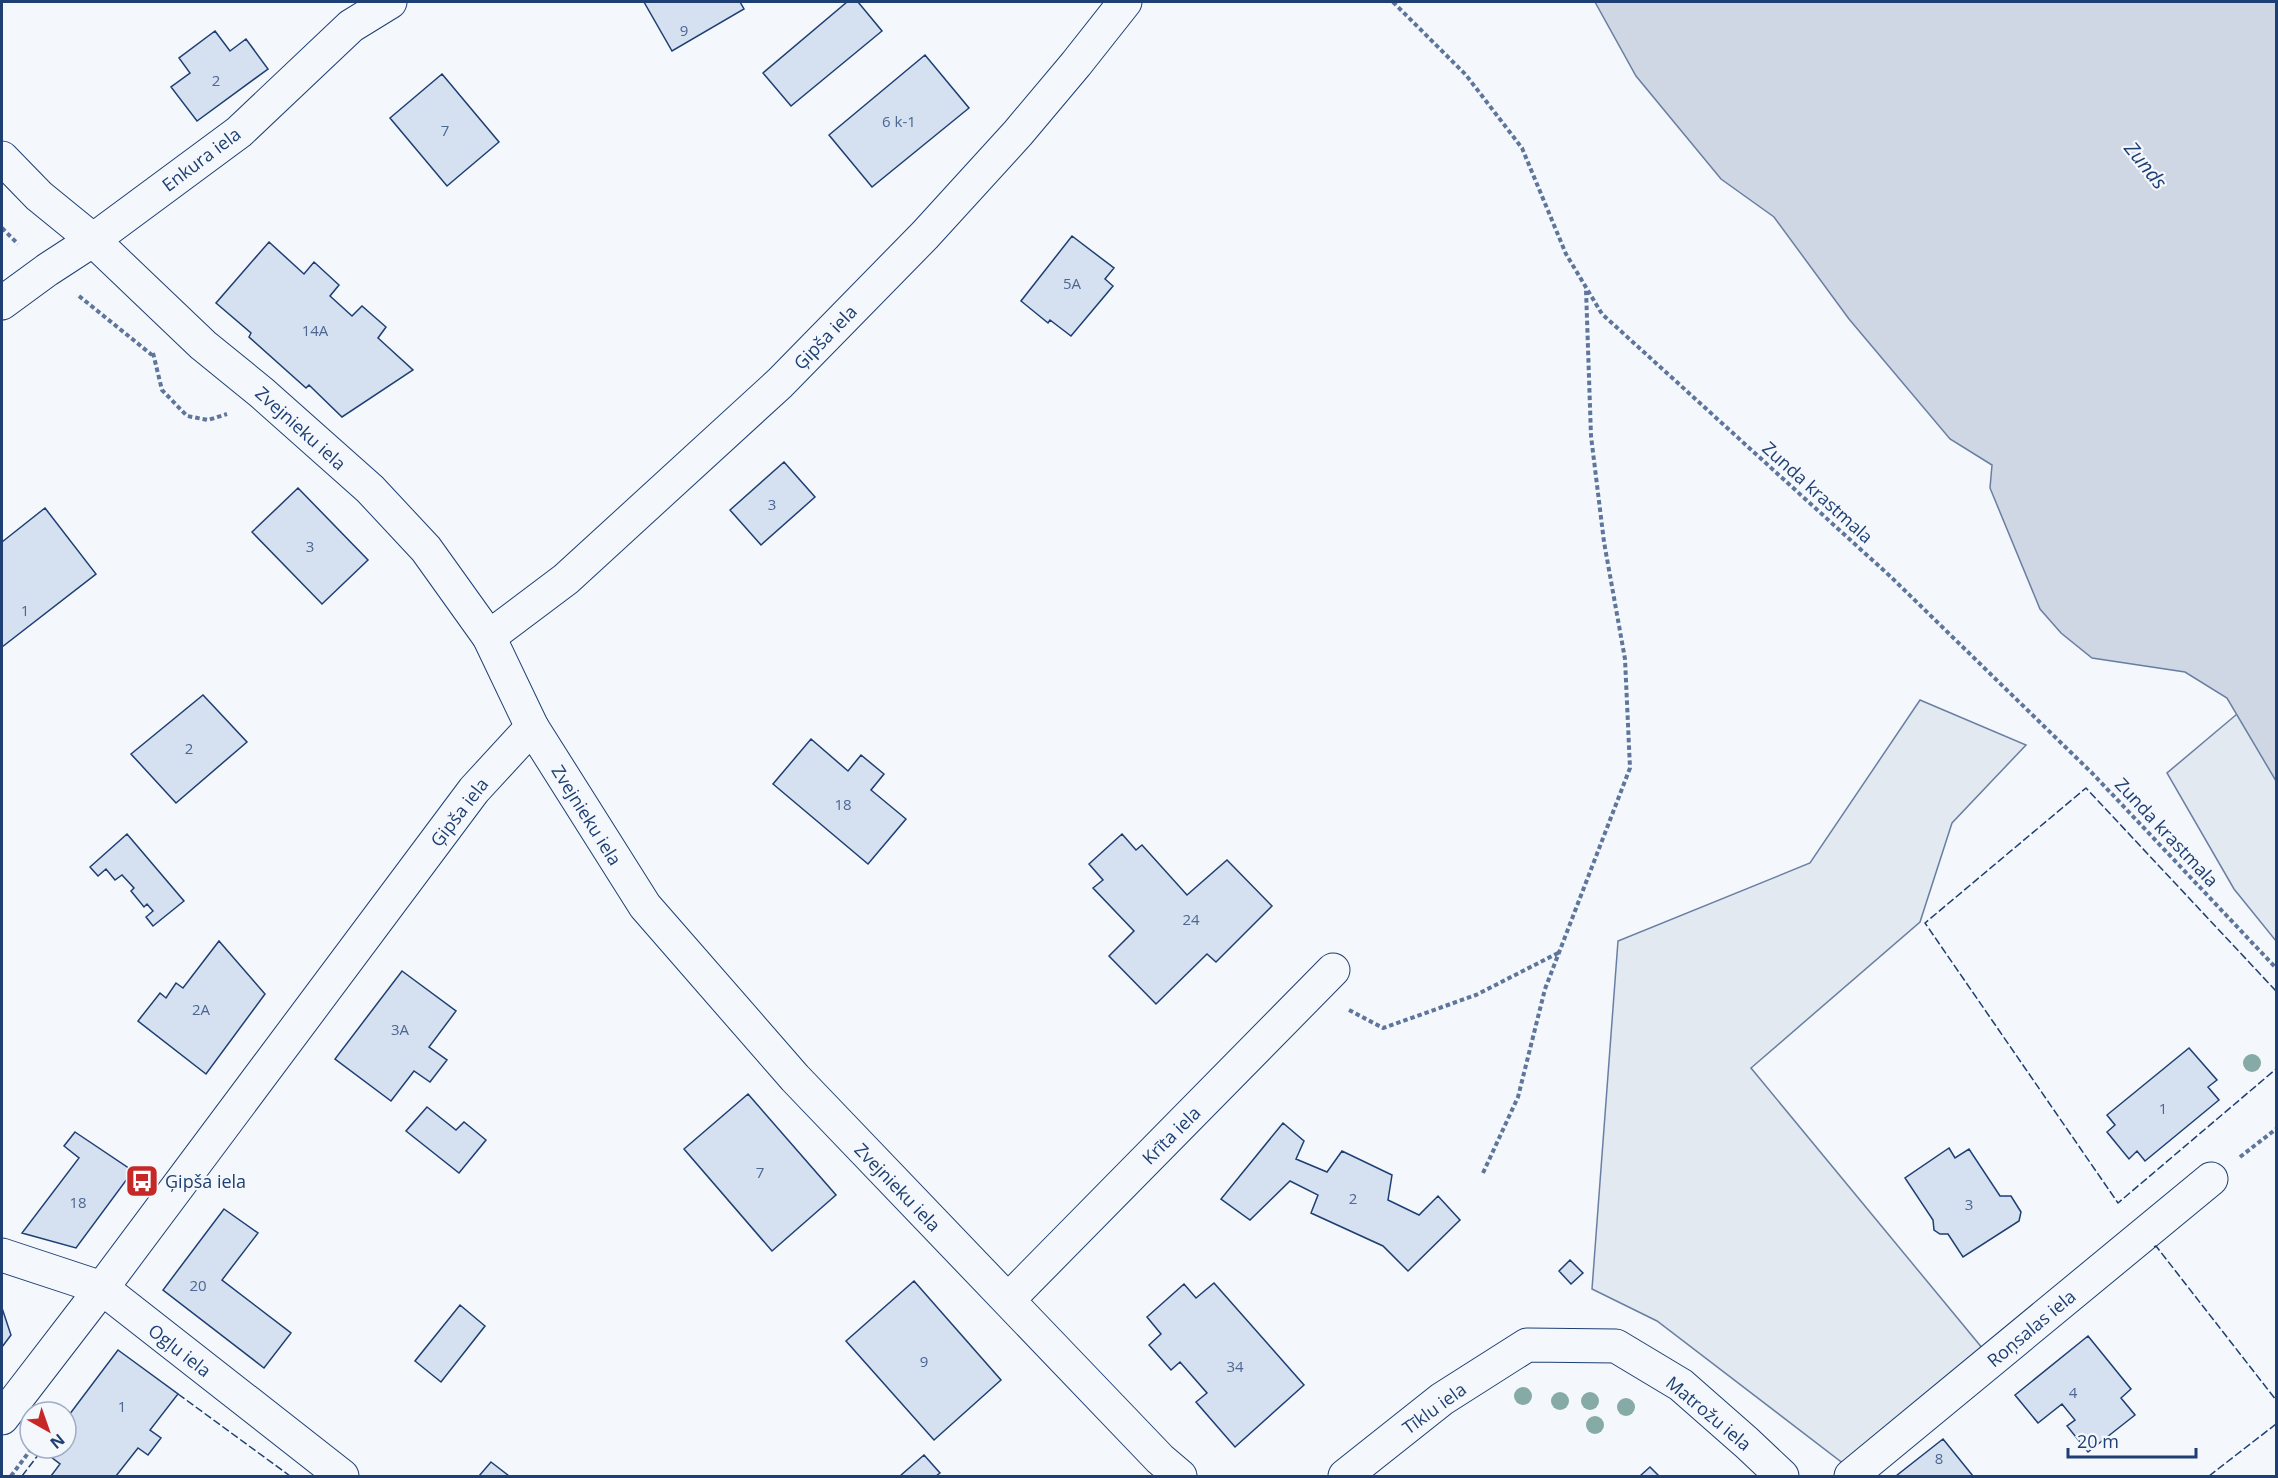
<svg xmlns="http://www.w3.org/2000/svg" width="2278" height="1478" viewBox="0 0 2278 1478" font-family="'Open Sans',sans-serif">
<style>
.green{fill:#e3e9f0;stroke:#687fa3;stroke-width:1.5}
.water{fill:#cfd7e4;stroke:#687fa3;stroke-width:1.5}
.building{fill:#d5e0f0;stroke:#1d3f73;stroke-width:1.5}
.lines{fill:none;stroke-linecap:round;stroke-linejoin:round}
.street-casing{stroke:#1d3f73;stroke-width:35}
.secondary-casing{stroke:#1d3f73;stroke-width:35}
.path{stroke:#5e769c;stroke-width:4;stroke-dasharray:4.5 3;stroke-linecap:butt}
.street{stroke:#f4f7fb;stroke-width:33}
.secondary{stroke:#f4f7fb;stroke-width:33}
.fence{stroke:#1d3f73;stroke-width:1.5;stroke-dasharray:8 3;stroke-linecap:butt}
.tree{fill:#86aba6}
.labels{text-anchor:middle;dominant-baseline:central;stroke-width:4.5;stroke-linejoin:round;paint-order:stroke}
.number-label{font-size:15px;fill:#4b6792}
.street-label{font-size:18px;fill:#1d3f73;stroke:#f4f7fb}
.poi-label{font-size:18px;fill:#1d3f73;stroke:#f4f7fb;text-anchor:start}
.water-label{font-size:20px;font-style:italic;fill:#1d3f73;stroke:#f4f7fb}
</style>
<rect width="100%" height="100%" fill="#f4f7fb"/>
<path class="green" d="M1920 700 2026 745 1952 823 1920 922 1751 1068 1983 1349 1844 1464 1657 1321 1592 1289 1618 941 1810 863Z
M2237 714 2276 772V941L2234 889 2167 773Z"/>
<path class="water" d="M1595 2H2276V781L2227 698 2185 672 2092 658 2061 633 2040 609 1990 488 1992 465 1950 439 1849 319 1774 217 1721 179 1636 76Z"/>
<path class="building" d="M644 2H740L744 9 672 51Z
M847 2H858L882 31 791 106 763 73Z
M215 31 230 51 246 39 268 69 197 121 171 87 190 73 179 58Z
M925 55 969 108 872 187 829 135Z
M442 74 499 142 447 186 390 118Z
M1072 236 1114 268 1105 279 1113 286 1071 336 1050 320 1048 323 1021 301Z
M269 242 304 274 314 262 339 285 330 296 352 316 362 306 386 327 378 338 413 370 342 417 309 385 306 388 249 337 251 333 216 303Z
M784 462 815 497 761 545 730 510Z
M298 488 368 560 322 604 252 532Z
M45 508 96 574 2 647V542Z
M203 695 247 742 176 803 131 754Z
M811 739 848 771 861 755 884 774 871 790 906 819 868 864 773 784Z
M127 834 184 901 153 926 146 917 153 911 147 904 144 907 131 891 134 888 122 875 115 880 106 869 98 876 90 867Z
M1122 834 1136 850 1142 845 1187 895 1227 860 1272 906 1216 962 1207 954 1156 1004 1109 956 1134 931 1093 888 1103 880 1089 864Z
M219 941 265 994 206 1074 138 1021 160 993 166 998 176 983 183 988Z
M402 971 456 1011 429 1047 447 1060 430 1082 414 1071 391 1101 335 1059Z
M2189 1048 2217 1080 2208 1087 2219 1100 2145 1161 2137 1151 2129 1159 2107 1132 2115 1125 2107 1115Z
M748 1094 836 1195 772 1251 684 1149Z
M427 1107 456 1130 464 1122 486 1140 459 1173 406 1131Z
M1283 1123 1304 1141 1296 1159 1327 1172 1342 1151 1392 1175 1388 1200 1419 1215 1438 1196 1460 1220 1408 1271 1383 1246 1311 1213 1318 1195 1290 1181 1250 1220 1221 1199Z
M75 1132 133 1171 76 1248 22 1233 79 1158 64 1146Z
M1949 1148 1955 1158 1969 1149 2000 1196H2011L2021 1212 2019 1221 1963 1257 1948 1234H1940L1934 1230 1933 1220 1905 1178Z
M224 1209 258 1233 222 1280 291 1333 264 1368 163 1290Z
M1570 1260 1583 1273 1571 1284 1559 1271Z
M914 1281 1001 1380 934 1440 846 1341Z
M1214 1283 1304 1385 1235 1447 1196 1402 1207 1393 1180 1362 1171 1370 1149 1345 1161 1334 1147 1317 1184 1284 1196 1298Z
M460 1305 485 1326 441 1382 415 1361Z
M2 1308 11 1335 2 1347Z
M2088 1336 2131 1389 2121 1398 2135 1415 2088 1452 2067 1426 2075 1420 2062 1404 2038 1423 2015 1395Z
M118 1350 178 1394 150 1430 161 1438 148 1455 138 1448 116 1476H51L60 1464 42 1450 66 1448V1419Z
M1943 1439 1973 1476H1896Z
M924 1455 940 1473 936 1476H900Z
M491 1462 509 1476H479Z
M1650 1467 1659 1476H1640Z"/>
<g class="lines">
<g class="street-casing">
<path id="street" d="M2 303 47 270 93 240 239 132 351 26 390 2
M489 637 566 579 780 383 925 235 1018 133 1076 64 1125 2
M2 1255 102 1288 342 1476
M1008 1300 1333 970
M2 1418 102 1288 474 790 532 727 645 906 795 1078 1160 1459 1180 1476
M1345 1476 1442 1399 1527 1345 1616 1346 1681 1385 1747 1443 1782 1476
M1851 1476 2211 1179"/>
</g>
<g class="secondary-casing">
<path id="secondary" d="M2 158 39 196 93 240 203 345 262 393 370 489 426 549 489 637 532 727"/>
</g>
<path class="path" d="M1393 2 1466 75 1522 148 1566 254 1602 314 1891 577 2093 774 2276 968
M2 228 18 244
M79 296 152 355
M153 353 162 390 187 416 208 420 227 414
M1349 1010 1383 1028 1476 995 1558 953
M2240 1157 2276 1129
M1483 1173 1518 1097 1545 989 1630 768 1625 659 1604 542 1591 436 1586 289
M11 1476 32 1448"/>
<use href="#street" class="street"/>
<use href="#secondary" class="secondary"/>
<path class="fence" d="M2276 991 2086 788 1925 923 2118 1203 2276 1069
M2154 1247 2156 1246 2276 1400
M178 1394 290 1476
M22 1476 42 1450
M2209 1476 2276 1424"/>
</g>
<g class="tree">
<circle cx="2252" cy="1063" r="9"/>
<circle cx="1523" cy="1396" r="9"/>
<circle cx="1560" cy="1401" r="9"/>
<circle cx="1590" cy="1401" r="9"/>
<circle cx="1626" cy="1407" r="9"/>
<circle cx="1595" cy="1425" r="9"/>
</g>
<defs>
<g id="bus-square" transform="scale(1.725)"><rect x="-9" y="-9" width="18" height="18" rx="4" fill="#c62828" stroke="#f4f7fb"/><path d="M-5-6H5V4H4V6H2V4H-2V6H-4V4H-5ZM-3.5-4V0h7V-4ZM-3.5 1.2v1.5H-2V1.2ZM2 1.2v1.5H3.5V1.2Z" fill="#fff"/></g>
</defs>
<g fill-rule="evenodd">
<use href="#bus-square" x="142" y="1181"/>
</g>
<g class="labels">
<g class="number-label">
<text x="684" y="30">9</text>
<text x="216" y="80">2</text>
<text x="899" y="121">6 k-1</text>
<text x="445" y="130">7</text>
<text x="1072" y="283">5A</text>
<text x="315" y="330">14A</text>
<text x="772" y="504">3</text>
<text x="310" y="546">3</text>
<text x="25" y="610">1</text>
<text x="189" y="748">2</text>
<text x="843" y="804">18</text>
<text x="1191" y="919">24</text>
<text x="201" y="1009">2A</text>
<text x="400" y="1029">3A</text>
<text x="2163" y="1108">1</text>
<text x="760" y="1172">7</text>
<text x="1353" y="1198">2</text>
<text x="78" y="1202">18</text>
<text x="1969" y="1204">3</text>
<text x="198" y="1285">20</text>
<text x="924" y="1361">9</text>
<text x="1235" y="1366">34</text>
<text x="2073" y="1392">4</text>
<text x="122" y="1406">1</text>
<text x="1939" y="1458">8</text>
</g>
<g class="street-label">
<text transform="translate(201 159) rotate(-37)">Enkura iela</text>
<text transform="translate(825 337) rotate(-46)">Ģipša iela</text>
<text transform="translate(301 428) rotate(42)">Zvejnieku iela</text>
<text transform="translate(1818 492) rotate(42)">Zunda krastmala</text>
<text transform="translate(459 812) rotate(-52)">Ģipša iela</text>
<text transform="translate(587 815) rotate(58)">Zvejnieku iela</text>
<text transform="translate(2167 832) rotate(47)">Zunda krastmala</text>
<text transform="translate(1171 1135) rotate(-45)">Krīta iela</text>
<text transform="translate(898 1187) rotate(46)">Zvejnieku iela</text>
<text transform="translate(2031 1328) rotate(-40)">Roņsalas iela</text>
<text transform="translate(180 1350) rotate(38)">Ogļu iela</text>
<text transform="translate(1434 1408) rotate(-36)">Tīklu iela</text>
<text transform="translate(1709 1413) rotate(40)">Matrožu iela</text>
</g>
<g class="poi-label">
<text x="165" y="1181">Ģipša iela</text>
</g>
<g class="water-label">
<text transform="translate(2146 165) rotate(51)">Zunds</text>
</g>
</g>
<rect width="2278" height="1478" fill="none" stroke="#1d3f73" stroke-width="6"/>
<g transform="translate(48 1430) rotate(140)"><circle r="28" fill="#f4f7fb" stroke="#9eadc5" stroke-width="1.5"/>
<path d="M0-4.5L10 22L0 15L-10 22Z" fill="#c62828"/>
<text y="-9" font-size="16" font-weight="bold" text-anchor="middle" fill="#1d3f73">N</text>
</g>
<path d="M2068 1448v9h128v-9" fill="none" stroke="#1d3f73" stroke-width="3"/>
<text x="2077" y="1448" font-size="18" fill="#1d3f73" stroke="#f4f7fb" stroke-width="4.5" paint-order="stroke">20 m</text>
</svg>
